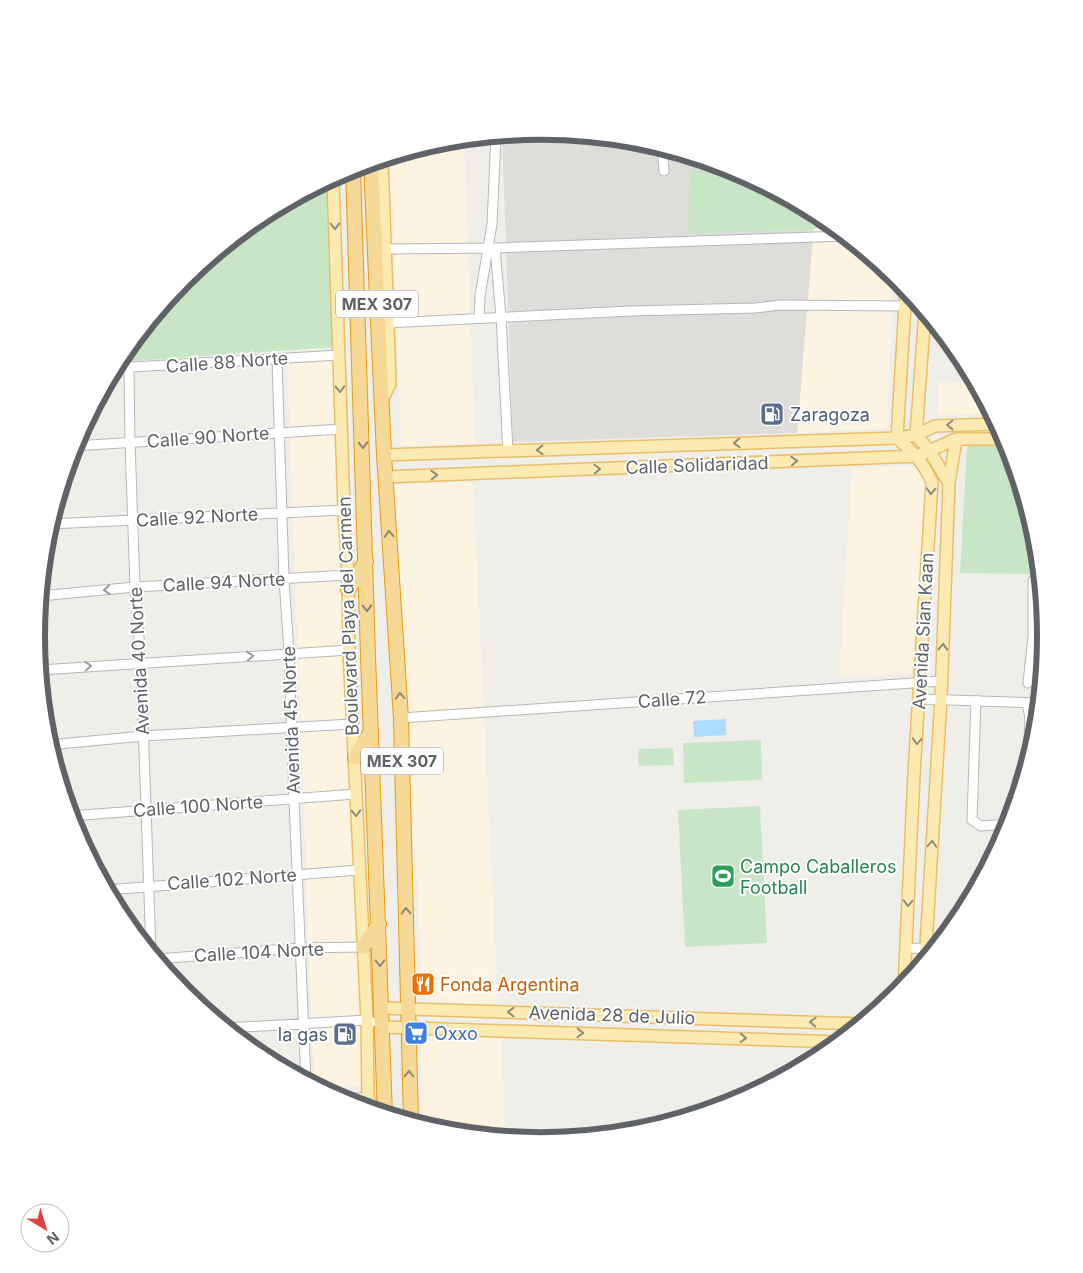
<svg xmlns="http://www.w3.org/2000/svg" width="1083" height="1273" viewBox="0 0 1083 1273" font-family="Inter,sans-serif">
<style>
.commercial{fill:#fcf4e0}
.industrial{fill:#dfddda}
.green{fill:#c8e6c6}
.water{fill:#adddfa}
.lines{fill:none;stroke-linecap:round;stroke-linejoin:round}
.minor-casing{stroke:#b5b8bb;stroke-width:11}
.major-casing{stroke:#eabe67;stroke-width:14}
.highway-casing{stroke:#ea990d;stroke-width:16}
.minor{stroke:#fff;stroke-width:9}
.major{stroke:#fbebb2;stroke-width:11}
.highway{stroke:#f7d997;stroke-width:14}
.oneway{stroke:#8e8c7e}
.oneway2{stroke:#8d8675}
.oneway3{stroke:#979a9c}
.labels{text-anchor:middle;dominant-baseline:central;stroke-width:4;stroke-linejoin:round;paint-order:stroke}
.shield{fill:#fff;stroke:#8f9295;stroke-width:1}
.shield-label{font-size:16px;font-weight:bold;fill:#5f6367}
.street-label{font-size:18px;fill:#5f6367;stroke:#fff}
.service-label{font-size:18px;fill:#4e5e75;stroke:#fff;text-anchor:start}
.leisure-label{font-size:18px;fill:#27864d;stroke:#fff;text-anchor:start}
.food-label{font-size:18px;fill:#c56008;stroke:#fff;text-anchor:start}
.shop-label{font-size:18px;fill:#366cbe;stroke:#fff;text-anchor:start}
.rim{fill:none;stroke:#5f6367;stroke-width:6}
</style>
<rect width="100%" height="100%" fill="#f0eee8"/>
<path class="commercial" d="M464 139 475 443 401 446 390 157 443 141Z
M815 212 822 217 894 275 887 428 797 433Z
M336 360 363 1086 320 1088 314 1085 287 362Z
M976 382 993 414 937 415V383Z
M918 466 926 482 912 673 839 676 852 468Z
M473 482 498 1004 423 1001 396 485Z
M420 1030 502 1037 505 1138 443 1132 424 1126Z"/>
<path class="industrial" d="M542 131 640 141 735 170 815 212 797 433 513 442 502 135Z"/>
<path class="green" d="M730 168 822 217 836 228 688 234 690 169Z
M330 179 336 347 118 362 122 356 184 279 261 216Z
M967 446H1009L1037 538 1041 574 960 573Z
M761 740 762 780 684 783 683 743Z
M673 748 674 765 639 766 638 749Z
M760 806 767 943 685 947 678 810Z"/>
<path class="water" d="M726 719V735L694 737 693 721Z"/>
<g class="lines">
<g class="minor-casing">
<path id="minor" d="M662 148 664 171
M495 248 501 317 508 451
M386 249 495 248 846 236
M479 318 480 296 492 224 496 136
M387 323 631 311 755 308 780 305 904 306
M277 359 284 579 289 653 294 800 306 1081
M115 368 339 355
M129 369 130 442 135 587 141 663 151 953
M970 371V380L974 379
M74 446 342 429
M50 524 344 510
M40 596 135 587 348 575
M1033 636 1047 637
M1030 664 1044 667
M40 670 349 650
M1028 683 1033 636V581
M920 699 1040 703
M976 700 972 820 981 826 1010 824
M1027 703 1030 718 1028 762
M401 718 942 681
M49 745 143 736 352 724
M70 816 355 794
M107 890 358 870
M906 948 935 949
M156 959 301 948 363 947
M226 1028 367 1020 372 1022
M338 1098H368"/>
</g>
<g class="major-casing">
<path id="major" d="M333 178 344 510 348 575 349 650 367 1020 368 1098 376 1112
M925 312 916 435 929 450 949 483
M382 400 390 384 382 159
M384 455 897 438 916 435 935 426 998 424
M386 477 917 456 956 439H1006
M925 962 941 698 949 483 956 439
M904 987 914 774 932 482C923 462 913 452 897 438L906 288
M381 1008 862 1024
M382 1027 840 1042"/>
</g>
<g class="highway-casing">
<path id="highway" d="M371 163 384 455 401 718 411 1122
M353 168 368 656 385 1115
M348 590 366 561
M355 758 371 731
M363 947 379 924"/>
</g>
<use href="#minor" class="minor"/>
<use href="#major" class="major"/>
<use href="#highway" class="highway"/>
</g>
<defs><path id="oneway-chevron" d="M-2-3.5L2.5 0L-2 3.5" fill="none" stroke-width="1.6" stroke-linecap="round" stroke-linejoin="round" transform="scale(1.25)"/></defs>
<g class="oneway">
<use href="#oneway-chevron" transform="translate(335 226) rotate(88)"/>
<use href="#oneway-chevron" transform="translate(340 389) rotate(88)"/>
<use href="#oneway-chevron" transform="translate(950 425) rotate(179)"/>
<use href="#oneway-chevron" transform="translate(737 443) rotate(178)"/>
<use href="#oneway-chevron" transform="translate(540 450) rotate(178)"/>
<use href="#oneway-chevron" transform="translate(794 461) rotate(-2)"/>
<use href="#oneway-chevron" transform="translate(597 469) rotate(-2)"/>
<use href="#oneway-chevron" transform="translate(434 475) rotate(-2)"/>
<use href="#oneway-chevron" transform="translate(931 491) rotate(93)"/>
<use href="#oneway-chevron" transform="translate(943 647) rotate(-88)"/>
<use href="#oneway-chevron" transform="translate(917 741) rotate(94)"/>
<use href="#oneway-chevron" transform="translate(356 813) rotate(88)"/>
<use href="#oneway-chevron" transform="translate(932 844) rotate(-86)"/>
<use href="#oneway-chevron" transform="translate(908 903) rotate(93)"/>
<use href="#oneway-chevron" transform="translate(511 1012) rotate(-178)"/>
<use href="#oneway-chevron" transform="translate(813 1022) rotate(-178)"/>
<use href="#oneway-chevron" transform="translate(580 1033) rotate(2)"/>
<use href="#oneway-chevron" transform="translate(743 1038) rotate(2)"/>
</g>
<g class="oneway2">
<use href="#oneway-chevron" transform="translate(363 445) rotate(88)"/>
<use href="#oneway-chevron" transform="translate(389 534) rotate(-94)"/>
<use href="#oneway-chevron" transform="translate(367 608) rotate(89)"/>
<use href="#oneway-chevron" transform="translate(400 696) rotate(-94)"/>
<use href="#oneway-chevron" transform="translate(406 911) rotate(-91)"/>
<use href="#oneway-chevron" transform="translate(380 963) rotate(89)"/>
<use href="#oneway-chevron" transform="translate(409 1074) rotate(-90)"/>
</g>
<g class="oneway3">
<use href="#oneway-chevron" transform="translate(107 590) rotate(175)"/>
<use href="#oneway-chevron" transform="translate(250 656) rotate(-4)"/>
<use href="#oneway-chevron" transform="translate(88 666) rotate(-4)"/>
</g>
<defs>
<g id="fuel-square" transform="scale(1.25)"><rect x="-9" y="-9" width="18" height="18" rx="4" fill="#5c6f8a" stroke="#fff"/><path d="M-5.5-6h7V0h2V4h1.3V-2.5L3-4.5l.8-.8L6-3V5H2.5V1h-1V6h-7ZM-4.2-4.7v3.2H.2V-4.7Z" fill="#fff"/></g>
<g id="stadium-square" transform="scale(1.25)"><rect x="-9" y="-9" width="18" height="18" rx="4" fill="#2e9e5b" stroke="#fff"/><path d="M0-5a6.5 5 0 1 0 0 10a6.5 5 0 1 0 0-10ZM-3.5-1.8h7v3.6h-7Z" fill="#fff"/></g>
<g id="restaurant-square" transform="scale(1.25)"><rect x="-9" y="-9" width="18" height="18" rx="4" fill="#e8710a" stroke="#fff"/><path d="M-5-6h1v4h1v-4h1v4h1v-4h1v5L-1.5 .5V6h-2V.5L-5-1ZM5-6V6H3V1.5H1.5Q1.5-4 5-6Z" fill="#fff"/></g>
<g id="supermarket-square" transform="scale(1.25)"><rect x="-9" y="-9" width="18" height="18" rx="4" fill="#3f7fe0" stroke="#fff"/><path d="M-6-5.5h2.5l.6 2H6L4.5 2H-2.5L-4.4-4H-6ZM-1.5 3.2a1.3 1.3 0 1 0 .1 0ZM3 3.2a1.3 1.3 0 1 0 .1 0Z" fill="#fff"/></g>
</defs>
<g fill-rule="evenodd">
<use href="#fuel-square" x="772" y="414"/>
<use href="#stadium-square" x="723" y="876"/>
<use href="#restaurant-square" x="423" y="984"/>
<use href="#supermarket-square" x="416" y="1033"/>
<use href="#fuel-square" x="345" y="1034"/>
</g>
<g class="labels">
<g class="shield">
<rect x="336" y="290.5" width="82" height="27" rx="4"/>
<rect x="361" y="747.5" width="82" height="27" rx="4"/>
</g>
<g class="shield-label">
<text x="377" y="304">MEX 307</text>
<text x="402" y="761">MEX 307</text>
</g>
<g class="street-label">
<text transform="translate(227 362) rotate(-4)">Calle 88 Norte</text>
<text transform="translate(208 437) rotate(-4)">Calle 90 Norte</text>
<text transform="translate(697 465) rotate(-2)">Calle Solidaridad</text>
<text transform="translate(197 517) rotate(-3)">Calle 92 Norte</text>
<text transform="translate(224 582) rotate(-3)">Calle 94 Norte</text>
<text transform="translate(348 616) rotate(-92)">Boulevard Playa del Carmen</text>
<text transform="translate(923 631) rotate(-87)">Avenida Sian Kaan</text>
<text transform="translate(139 661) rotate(-93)">Avenida 40 Norte</text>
<text transform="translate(672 699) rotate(-4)">Calle 72</text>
<text transform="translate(291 720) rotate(-92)">Avenida 45 Norte</text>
<text transform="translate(198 806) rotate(-4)">Calle 100 Norte</text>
<text transform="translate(232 879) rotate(-4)">Calle 102 Norte</text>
<text transform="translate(259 952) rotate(-3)">Calle 104 Norte</text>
<text transform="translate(612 1015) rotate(2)">Avenida 28 de Julio</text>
</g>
<g class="service-label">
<text x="790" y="414">Zaragoza</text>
<text x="328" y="1034" text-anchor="end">la gas</text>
</g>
<g class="leisure-label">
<text x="740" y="866">Campo Caballeros<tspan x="740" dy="21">Football</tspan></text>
</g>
<g class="food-label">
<text x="440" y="984">Fonda Argentina</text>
</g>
<g class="shop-label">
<text x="434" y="1033">Oxxo</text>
</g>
</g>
<path d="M0 0H1083V1273H0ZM45 636a496 496 0 1 1 992 0a496 496 0 1 1-992 0Z" fill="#fff" fill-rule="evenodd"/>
<path class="rim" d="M45 636a496 496 0 1 1 992 0a496 496 0 1 1-992 0Z"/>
<g transform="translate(45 1228) rotate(142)"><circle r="24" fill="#ffffff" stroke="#bfc1c2"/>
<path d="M0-4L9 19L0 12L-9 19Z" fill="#e0413e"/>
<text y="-8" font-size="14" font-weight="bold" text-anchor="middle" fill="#5f6367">N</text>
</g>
</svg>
